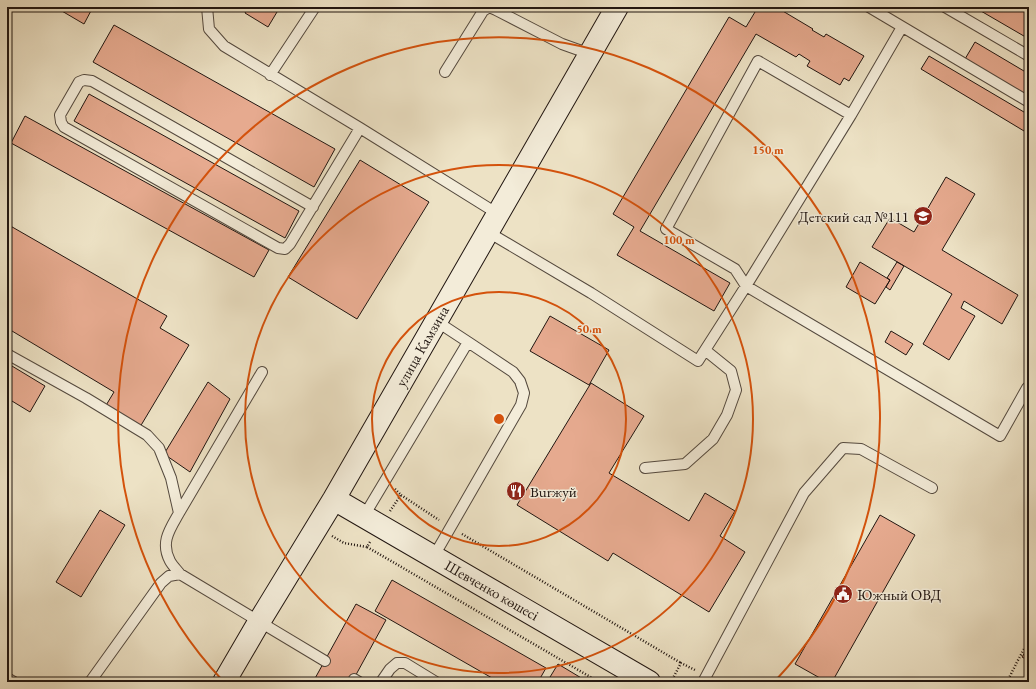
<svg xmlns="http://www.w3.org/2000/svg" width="1036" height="689" viewBox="0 0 1036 689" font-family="'EB Garamond',serif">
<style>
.building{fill:#e6aa8f;stroke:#211611}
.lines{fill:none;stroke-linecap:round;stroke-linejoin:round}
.lane-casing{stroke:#54493e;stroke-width:12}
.secondary-casing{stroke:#211611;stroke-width:24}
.path{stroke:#211611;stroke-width:2.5;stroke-dasharray:1 2;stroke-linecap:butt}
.lane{stroke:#f3ecd9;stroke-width:10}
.secondary{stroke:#f3ecd9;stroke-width:22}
.ring{fill:none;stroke:#d4520c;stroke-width:2}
.labels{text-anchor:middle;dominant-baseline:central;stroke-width:3;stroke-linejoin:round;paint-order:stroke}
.poi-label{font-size:15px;fill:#211611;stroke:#f3ecd9;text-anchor:start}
.street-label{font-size:15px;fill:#211611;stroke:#f3ecd9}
.centre{fill:#d4520c;stroke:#f3ecd9;stroke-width:2}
.ring-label{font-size:12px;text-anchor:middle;font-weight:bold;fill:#d4520c;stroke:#f3ecd9;stroke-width:3;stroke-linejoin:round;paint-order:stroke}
</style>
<rect width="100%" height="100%" fill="#ede2c5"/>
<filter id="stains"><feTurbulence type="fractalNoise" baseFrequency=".005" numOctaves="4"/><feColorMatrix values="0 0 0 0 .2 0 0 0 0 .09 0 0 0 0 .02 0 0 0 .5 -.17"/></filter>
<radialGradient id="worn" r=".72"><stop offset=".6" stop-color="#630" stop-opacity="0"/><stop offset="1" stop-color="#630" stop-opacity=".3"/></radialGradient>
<path class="building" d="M55 7H93L84 24Z
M248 7H280L268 27 245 13Z
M758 7H776L813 29 812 30 824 37 826 34 864 56 849 81 844 78 840 85 807 66 810 61 799 54 796 57 756 34 640 231 730 283 714 311 617 255 634 227 613 214 729 17 746 27Z
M974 7H1029V39Z
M114 25 335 149 314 187 93 62Z
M975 42 1029 74V97L965 59Z
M929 56 1029 115V134L921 69Z
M89 94 299 211 285 238 74 121Z
M25 116 269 250 254 277 11 143Z
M360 160 429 202 357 319 288 277Z
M946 177 975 194 942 250 1018 295 1002 324 964 301 961 308 975 316 949 360 923 344 952 294 872 247 890 218 914 232Z
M7 224 167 316 160 328 189 345 140 427 105 407 114 392 7 328Z
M860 262 890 280 875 304 846 287Z
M897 262 904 266 890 290 886 287 890 280 887 278Z
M550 316 609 350 589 385 530 351Z
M891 331 913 344 906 355 885 342Z
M7 363 45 386 30 412 7 398Z
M208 382 230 399 190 472 164 454Z
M591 383 644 416 609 473 689 521 705 493 735 511 720 536 745 552 709 612 613 553 608 561 517 505Z
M100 510 125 525 81 597 56 582Z
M880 515 915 535 832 682H827L795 664Z
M392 580 546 668 538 682H499L375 611Z
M356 604 386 620 352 682H313Z
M1029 646V661L1022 657Z
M558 664 588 682H547Z"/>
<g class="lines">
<g class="lane-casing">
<path id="lane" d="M207 7 209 29 224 46 360 128 498 214
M869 7 1029 102
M945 7 1029 56
M445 72 483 11 489 7 496 10 562 44 590 54
M270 75 315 7
M851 115 746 286 735 269 666 229 758 61 851 115 902 27
M313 207 92 81 84 80 79 82 60 115 61 122 64 127 278 248 285 249 290 244 360 128
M488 232 591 293 698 361 746 286 1000 436 1027 388 1029 386
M7 354 86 398 147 435 159 448 171 478 179 513
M262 372 179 513C170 529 160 542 170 561 172 565 177 570 180 574L325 661
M645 468 685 464 713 439 727 415 736 390 731 371 705 350
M364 516 468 342 436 321
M434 556 521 405 524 393 520 381 513 372 468 342
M7 678 14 682
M354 679 359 682
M90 682 161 583 169 576 180 574
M381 682 390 669 397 663H405L436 682
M703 682 804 493 843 448 861 449 932 488"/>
</g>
<g class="secondary-casing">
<path id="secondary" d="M334 499 649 682
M224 682 259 622 334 499 617 7"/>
</g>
<path class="path" d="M401 495 439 520
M390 511 401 495 395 489
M462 534 681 663
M332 536 344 543 367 547
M370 542 367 547 599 682
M671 682 681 663 695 670
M1007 682 1017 662 1029 640"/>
<use href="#lane" class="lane"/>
<use href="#secondary" class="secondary"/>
</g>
<g class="ring">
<circle cx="499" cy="419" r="127"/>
<circle cx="499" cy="419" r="254"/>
<path d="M223 681A381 381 0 1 1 775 681"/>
</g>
<defs>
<g id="school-disc" transform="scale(1)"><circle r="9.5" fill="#8f2418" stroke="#f3ecd9"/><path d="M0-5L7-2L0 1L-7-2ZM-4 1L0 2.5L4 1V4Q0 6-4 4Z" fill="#fff"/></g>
<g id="restaurant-disc" transform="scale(1)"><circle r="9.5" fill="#8f2418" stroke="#f3ecd9"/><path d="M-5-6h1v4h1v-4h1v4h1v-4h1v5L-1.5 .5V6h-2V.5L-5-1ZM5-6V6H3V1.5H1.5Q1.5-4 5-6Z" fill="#fff"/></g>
<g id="civic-disc" transform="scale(1)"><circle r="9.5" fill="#8f2418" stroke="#f3ecd9"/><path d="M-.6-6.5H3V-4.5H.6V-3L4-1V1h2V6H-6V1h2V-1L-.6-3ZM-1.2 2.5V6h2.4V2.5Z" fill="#fff"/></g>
</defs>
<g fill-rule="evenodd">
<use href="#school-disc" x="923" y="216"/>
<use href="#restaurant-disc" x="516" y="491"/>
<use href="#civic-disc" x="843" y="594"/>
</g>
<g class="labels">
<g class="poi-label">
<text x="909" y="216" text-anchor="end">Детский сад №111</text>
<text x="530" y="491">Burжуй</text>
<text x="857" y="594">Южный ОВД</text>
</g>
<g class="street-label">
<text transform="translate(422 346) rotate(-60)">улица Камзина</text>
<text transform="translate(492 590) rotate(30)">Шевченко көшесі</text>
</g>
</g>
<circle cx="499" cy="419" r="6" class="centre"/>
<g class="ring-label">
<text x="768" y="154">150 m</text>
<text x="679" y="244">100 m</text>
<text x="589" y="333">50 m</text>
</g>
<rect width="1036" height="689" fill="none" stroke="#ede2c5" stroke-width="24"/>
<rect x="8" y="8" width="1020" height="673" fill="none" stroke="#211611" stroke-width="2"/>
<rect x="12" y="12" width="1012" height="665" fill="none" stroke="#211611"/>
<rect width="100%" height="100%" filter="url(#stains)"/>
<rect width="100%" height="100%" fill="url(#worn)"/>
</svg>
